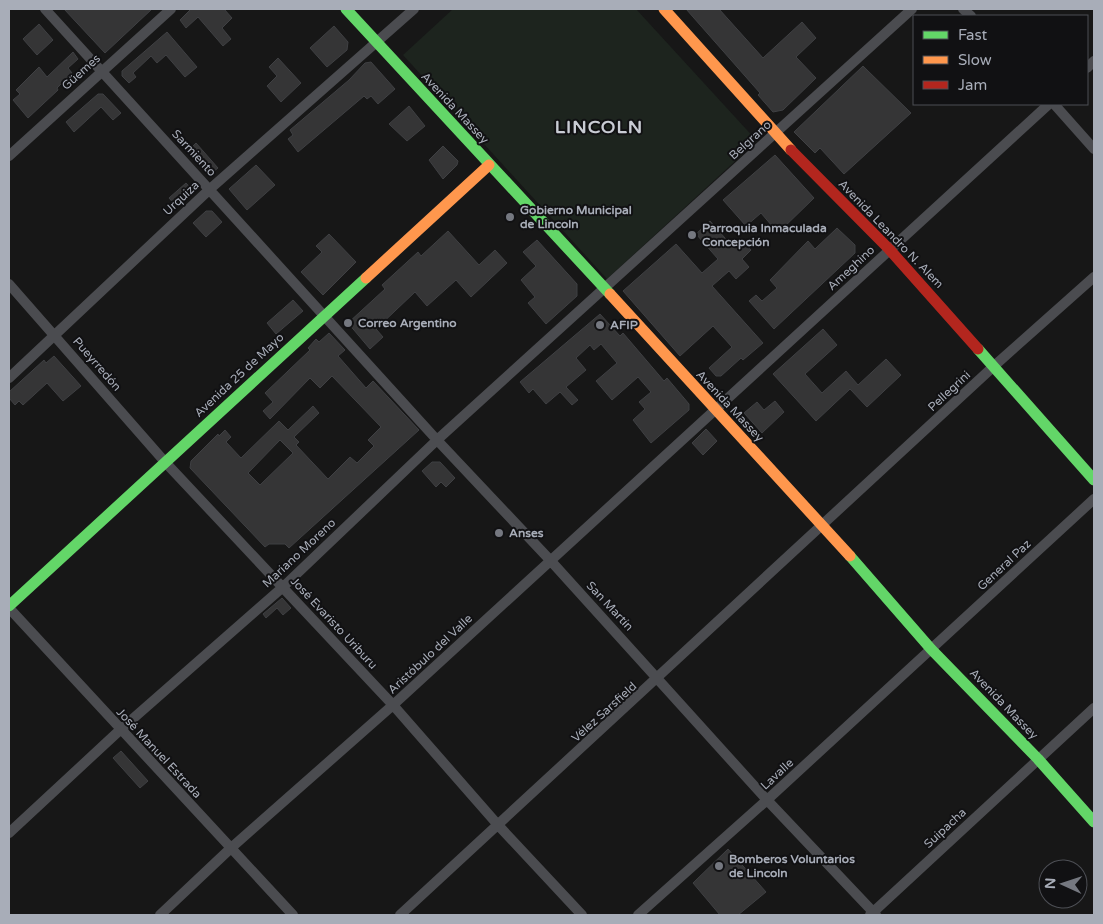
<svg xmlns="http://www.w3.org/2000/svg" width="1103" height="924" viewBox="0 0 1103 924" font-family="'Varela Round',sans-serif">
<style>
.green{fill:#1d241e}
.building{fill:#353536;stroke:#3f4043;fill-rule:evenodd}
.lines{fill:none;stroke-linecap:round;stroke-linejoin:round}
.street{stroke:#4b4c50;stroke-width:10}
.fast{stroke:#63d668;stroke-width:11}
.slow{stroke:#ff974d;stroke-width:11}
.jam{stroke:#b3261e;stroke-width:11}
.poi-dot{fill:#757880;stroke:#111113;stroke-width:2}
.labels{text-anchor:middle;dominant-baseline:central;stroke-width:4;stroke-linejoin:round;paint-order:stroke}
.street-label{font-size:12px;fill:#a8adb8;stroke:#111113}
.poi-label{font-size:12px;font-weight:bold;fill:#a8adb8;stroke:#111113;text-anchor:start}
.district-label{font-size:18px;font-weight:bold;letter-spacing:1px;fill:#c9ccd4;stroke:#111113}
</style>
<rect width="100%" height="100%" fill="#171717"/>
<path class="green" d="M453 9H636L757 141 607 279 403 55Z"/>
<path class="building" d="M64 9H152L105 53Z
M191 9H224L232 18 222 28 231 39 223 46 198 17 186 28 180 20Z
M686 9H719L763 58 802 22 816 38 796 57 816 78 783 110 773 112 758 95 760 93Z
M39 24 53 40 37 55 23 39Z
M334 26 348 42 347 50 327 67 310 48Z
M167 32 197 67 185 77 166 55 157 63 151 56 133 73 136 77 129 83 122 76V71Z
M73 52 78 59 68 68 72 73 57 88 58 90 28 118 13 100 20 94 16 90 39 67 47 77Z
M278 58 301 83 281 102 267 86 277 76 269 67Z
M371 62 395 89 378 104 371 96 367 99 364 96 298 152 288 139 293 135 290 130 349 80 365 63Z
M863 66 911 113 844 174 820 148 815 153 794 132Z
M98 94H103L121 113 113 120 101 107 74 132 66 122Z
M409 106 425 126 407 141 389 124Z
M196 143 218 168 213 172 209 173 188 151Z
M443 146 458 161 457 165 443 179 429 160Z
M775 155 814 198 778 233 761 213 746 226 723 200Z
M256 165 275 185 247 210 229 189Z
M186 183 193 191 176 206 169 198Z
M206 211H212L222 222 206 237 193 223Z
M710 221 732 246 740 238 751 250 742 259 749 267 736 279 729 271 712 286 763 343 743 360 741 358 721 376H716L709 368 732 347 713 326 680 356 623 291 676 244 702 273 718 259 696 234Z
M837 228 855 245V253L774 329 749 301 756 295 762 301 777 288 770 280 808 241 815 249Z
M448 231 479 265 495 250 507 263 471 297 456 280 427 306 415 292 376 329 383 337 370 349 348 323 385 289 382 285 418 252 421 256Z
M329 234 356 262 323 295 301 272 322 252 316 246Z
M537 240 577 284V296L546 324 528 303 535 297 521 280 536 266 523 252Z
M293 300 303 311 276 334 267 323Z
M600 314 620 336 623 333 664 381 667 378 689 404V410L651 443 633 420 645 409 639 402 651 392 638 377 612 400 596 381 617 363 601 344 594 350 590 345 576 358 586 370 566 387 578 400 572 405 560 392 546 404 533 389 529 393 520 382Z
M823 329 837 345 805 374 822 393 846 371 858 385 886 359 901 375 867 407 850 389 816 421 773 374Z
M329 333 345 350 338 356 366 388 373 381 419 430 289 548 285 544H269L265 547 190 468 191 461 218 434 219 436 225 430 231 437 226 442 241 458 279 421 288 430 313 406 319 413 294 437 299 442 296 445 328 479 350 457 357 463 374 446 368 440 381 427 332 376 320 388 310 378 270 419 263 411 273 402 265 393 310 350 308 348 316 339 319 342ZM280 440 293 453 260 485 248 473Z
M54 356 81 386 63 401 47 383 23 405 19 401 15 405 9 398V392L44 360 46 363Z
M775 401 784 412 762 433 744 413 757 402 764 410Z
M706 429 717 441 703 455 692 443Z
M432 462H440L455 478 446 487 441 482 436 487 422 471Z
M282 598 291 608 283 615 277 608 266 618 263 614Z
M121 751 148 781 140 788 113 758Z
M728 849 766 892 738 915H720L693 883Z"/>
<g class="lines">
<path class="street" d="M45 9 437 440 550 560 767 800 876 915
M963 9 971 16
M1087 68 1094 61
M1054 104 1094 149
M9 156 171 9
M9 284 165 462 393 705 498 825 582 915
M9 378 210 189 414 9
M9 608 293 915
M9 833 120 730 283 587 437 440 912 9
M160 915 231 848 393 705 1049 104
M400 915 994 366 1094 277
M638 915 767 800 1094 499
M870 915 1094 708"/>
<path class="fast" d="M346 9 610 294
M978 349 1094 480
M850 556 931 649 1038 759 1094 822
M9 606 366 278"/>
<path class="slow" d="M664 9 791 150
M366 278 489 165
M610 294 850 556"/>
<path class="jam" d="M791 150 889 249 978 349"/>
</g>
<g class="poi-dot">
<circle cx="510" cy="217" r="5"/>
<circle cx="692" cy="235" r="5"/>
<circle cx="348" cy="323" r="5"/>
<circle cx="600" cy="325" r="5"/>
<circle cx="499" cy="533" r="5"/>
<circle cx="719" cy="866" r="5"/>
</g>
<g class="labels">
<g class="street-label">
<text transform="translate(81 72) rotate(-42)">Güemes</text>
<text transform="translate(455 108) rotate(47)">Avenida Massey</text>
<text transform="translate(750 140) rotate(-42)">Belgrano</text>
<text transform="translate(194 153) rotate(47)">Sarmiento</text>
<text transform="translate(181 198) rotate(-43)">Urquiza</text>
<text transform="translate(891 234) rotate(46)">Avenida Leandro N. Alem</text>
<text transform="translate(851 268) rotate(-43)">Ameghino</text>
<text transform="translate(97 364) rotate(49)">Pueyrredón</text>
<text transform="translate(239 375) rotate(-43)">Avenida 25 de Mayo</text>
<text transform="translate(949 391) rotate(-43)">Pellegrini</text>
<text transform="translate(730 406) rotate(47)">Avenida Massey</text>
<text transform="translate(299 553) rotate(-43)">Mariano Moreno</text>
<text transform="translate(1004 565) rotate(-43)">General Paz</text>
<text transform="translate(610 606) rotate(47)">San Martín</text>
<text transform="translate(334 623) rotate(47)">José Evaristo Uriburu</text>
<text transform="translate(430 654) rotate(-43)">Aristóbulo del Valle</text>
<text transform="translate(1004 704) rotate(46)">Avenida Massey</text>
<text transform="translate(604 712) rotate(-42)">Vélez Sarsfield</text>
<text transform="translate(159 753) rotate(47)">José Manuel Estrada</text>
<text transform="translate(777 774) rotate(-43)">Lavalle</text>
<text transform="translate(945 828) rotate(-43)">Suipacha</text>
</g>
<g class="poi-label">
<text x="520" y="210">Gobierno Municipal<tspan x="520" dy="14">de Lincoln</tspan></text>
<text x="702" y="228">Parroquia Inmaculada<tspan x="702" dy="14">Concepción</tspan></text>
<text x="358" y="323">Correo Argentino</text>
<text x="610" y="325">AFIP</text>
<text x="509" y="533">Anses</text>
<text x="729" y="859">Bomberos Voluntarios<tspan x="729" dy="14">de Lincoln</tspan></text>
</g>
<g class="district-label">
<text x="599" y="127">LINCOLN</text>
</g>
</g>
<rect width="1103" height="924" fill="none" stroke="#a8adb8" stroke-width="20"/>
<rect x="913" y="15" width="175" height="90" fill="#111113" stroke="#4d4f55"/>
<rect x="923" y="31" width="25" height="8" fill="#63d668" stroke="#4d4f55"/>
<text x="958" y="40" font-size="15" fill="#a8adb8">Fast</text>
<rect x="923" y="56" width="25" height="8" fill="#ff974d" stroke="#4d4f55"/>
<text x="958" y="65" font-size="15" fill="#a8adb8">Slow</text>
<rect x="923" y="81" width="25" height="8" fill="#b3261e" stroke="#4d4f55"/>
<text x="958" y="90" font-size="15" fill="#a8adb8">Jam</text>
<g transform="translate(1063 884) rotate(273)"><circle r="24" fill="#111113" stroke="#4d4f55"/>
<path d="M0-4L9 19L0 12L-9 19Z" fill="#757880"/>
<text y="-8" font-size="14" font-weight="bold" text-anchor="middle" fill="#a8adb8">N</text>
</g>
</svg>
